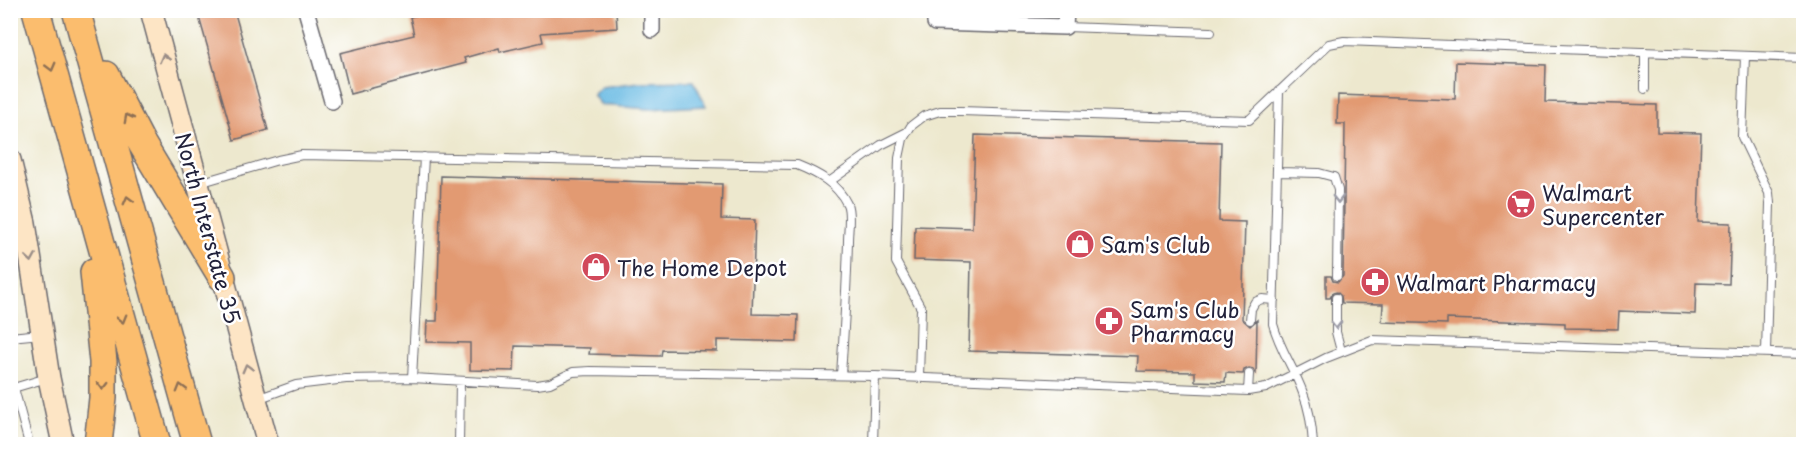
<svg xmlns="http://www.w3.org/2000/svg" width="1814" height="455" viewBox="0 0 1814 455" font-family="'Playpen Sans',sans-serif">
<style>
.water{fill:#68bae3;stroke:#456e8f;stroke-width:1.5}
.building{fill:#e29a72}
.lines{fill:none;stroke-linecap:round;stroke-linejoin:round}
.lane-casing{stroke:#69676e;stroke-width:10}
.street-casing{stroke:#69676e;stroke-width:18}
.secondary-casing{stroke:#69676e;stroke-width:24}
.highway-casing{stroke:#69676e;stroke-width:30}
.lane{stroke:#fff;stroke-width:8}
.street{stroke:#fff;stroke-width:15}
.secondary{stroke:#fde5c5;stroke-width:21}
.highway{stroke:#fbbd6e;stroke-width:27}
.oneway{stroke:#9a8d87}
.oneway2{stroke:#8e7054}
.oneway3{stroke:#9c9ca7}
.labels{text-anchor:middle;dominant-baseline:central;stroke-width:5;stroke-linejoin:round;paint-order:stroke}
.poi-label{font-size:21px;fill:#22223b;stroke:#fff;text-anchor:start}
.street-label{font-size:21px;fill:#22223b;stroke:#fff}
</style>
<rect width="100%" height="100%" fill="#fff"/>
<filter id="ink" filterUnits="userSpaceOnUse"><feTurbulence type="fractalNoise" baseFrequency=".0167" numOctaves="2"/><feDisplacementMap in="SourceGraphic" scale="12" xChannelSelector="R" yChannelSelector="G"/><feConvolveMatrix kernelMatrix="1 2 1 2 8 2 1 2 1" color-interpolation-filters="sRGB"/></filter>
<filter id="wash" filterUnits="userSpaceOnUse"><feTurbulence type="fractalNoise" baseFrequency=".008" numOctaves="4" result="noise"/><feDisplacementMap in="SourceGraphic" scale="24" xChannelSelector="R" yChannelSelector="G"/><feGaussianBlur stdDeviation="1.35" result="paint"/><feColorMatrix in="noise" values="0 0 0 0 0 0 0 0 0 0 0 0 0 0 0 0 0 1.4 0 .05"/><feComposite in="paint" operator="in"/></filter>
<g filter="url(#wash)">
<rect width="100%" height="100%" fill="#ede8ce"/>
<path class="water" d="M694 81 706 106 648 109 601 105 593 95 601 87 640 82Z"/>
<g id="blocks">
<path class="building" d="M197 10H234L268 130 234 140Z
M437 10H616L617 28 541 33 543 42 500 52 499 48 464 58 466 63 350 94 340 53 414 35 410 17Z
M1456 62 1546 65 1545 102 1657 105V132L1701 133 1698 222 1731 223 1729 284 1696 283 1695 314 1619 311 1618 329 1565 328V323L1447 319V324L1382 322 1383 304 1342 303 1341 296 1337 292 1333 293 1330 298H1326V276H1331L1333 281 1338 282 1343 276 1345 124H1337L1338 95 1455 99Z
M975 135 1221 142 1219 221 1245 222 1242 319 1250 326 1257 320 1256 375 1253 369 1249 368 1244 370 1243 374 1226 373 1225 382 1195 381V372L1137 371 1138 356 969 351 971 262 914 260 915 226 972 228Z
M441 176 722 184 721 219 755 220 752 314 798 315 797 342 717 340V351L662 350 661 356 589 354 590 348 515 346 514 371 470 370V343L426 342 427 321H437Z"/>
</g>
</g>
<g filter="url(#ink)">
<use href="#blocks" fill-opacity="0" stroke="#69676e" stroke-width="1.5"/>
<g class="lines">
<g class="lane-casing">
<path id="lane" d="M1065 27 1211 32
M1745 56 1742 137 1769 193 1770 203 1766 353
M1645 89V52
M1279 91 1273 324C1280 350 1294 368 1303 393 1310 410 1312 427 1313 444
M1278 172 1319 173 1334 177 1338 190 1337 276
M829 182 881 145 907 132
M199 183 278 160 302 155 797 165C817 173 837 183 847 204 851 213 848 230 848 241 847 285 844 330 841 375
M1336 298V332L1341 351
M1250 320 1251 309 1255 302 1262 299 1274 300
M10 337 41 334
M919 377 921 308 896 262 899 158 903 139 911 126 924 116 940 111H960L1249 120 1329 44 1344 41 1804 58
M412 378 424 157
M14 388 29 444
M10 389 47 378
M1248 391 1249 374
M257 399 296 385 346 379 412 378 537 385 550 383 573 372 590 371 875 376 1248 391 1266 388 1326 358 1372 340 1804 354
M459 444 460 381
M873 444 875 376"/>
</g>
<g class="street-casing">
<path id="street" d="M306 10 332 101
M935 10V23L1065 27 1066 10
M652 30V10"/>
</g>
<g class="secondary-casing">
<path id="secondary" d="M151 10 268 444
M10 160 25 223 49 378 63 444"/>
</g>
<g class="highway-casing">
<path id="highway" d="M36 10 157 444
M76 10 197 444
M106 75 142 144 222 277
M94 272 103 362V398L98 444"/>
</g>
<use href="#lane" class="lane"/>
<use href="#street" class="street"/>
<use href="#secondary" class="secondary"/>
<use href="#highway" class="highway"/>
</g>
<defs><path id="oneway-chevron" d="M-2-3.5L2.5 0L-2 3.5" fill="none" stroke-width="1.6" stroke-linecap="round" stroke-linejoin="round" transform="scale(1.5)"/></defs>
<g class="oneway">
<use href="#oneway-chevron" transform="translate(164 58) rotate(-105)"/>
<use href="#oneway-chevron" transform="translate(31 258) rotate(81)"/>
<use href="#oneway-chevron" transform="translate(247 368) rotate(-105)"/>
</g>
<g class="oneway2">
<use href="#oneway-chevron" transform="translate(51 67) rotate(75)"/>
<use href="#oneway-chevron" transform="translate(128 118) rotate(-118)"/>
<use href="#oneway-chevron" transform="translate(128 200) rotate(-105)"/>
<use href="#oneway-chevron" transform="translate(122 319) rotate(74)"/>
<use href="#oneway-chevron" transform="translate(103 386) rotate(90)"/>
<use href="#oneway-chevron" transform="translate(181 388) rotate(-106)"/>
</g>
<g class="oneway3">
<use href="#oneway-chevron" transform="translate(1338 199) rotate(90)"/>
<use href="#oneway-chevron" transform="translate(1336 325) rotate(89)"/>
</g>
</g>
<defs>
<g id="supermarket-disc" transform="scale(1.5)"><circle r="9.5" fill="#d1495b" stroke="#fff"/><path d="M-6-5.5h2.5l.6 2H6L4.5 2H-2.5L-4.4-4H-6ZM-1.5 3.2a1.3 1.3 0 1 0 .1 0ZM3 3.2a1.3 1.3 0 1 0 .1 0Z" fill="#fff"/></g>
<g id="shop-disc" transform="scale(1.5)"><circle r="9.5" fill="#d1495b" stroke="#fff"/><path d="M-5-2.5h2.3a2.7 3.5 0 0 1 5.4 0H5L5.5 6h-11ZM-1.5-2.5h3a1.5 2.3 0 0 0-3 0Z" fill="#fff"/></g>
<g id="pharmacy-disc" transform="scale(1.5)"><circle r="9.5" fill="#d1495b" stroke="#fff"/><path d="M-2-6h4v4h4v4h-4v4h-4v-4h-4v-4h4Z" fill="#fff"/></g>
</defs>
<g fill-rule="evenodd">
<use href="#supermarket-disc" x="1521" y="204"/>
<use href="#shop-disc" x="1080" y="244"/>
<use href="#shop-disc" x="596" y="267"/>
<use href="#pharmacy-disc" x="1375" y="282"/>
<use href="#pharmacy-disc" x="1109" y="321"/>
</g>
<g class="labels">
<g class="poi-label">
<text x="1542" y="192">Walmart<tspan x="1542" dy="24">Supercenter</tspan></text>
<text x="1101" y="244">Sam's Club</text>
<text x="617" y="267">The Home Depot</text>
<text x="1396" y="282">Walmart Pharmacy</text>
<text x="1130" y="309">Sam's Club<tspan x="1130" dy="24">Pharmacy</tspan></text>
</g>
<g class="street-label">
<text transform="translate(209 228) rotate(75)">North Interstate 35</text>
</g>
</g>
<rect width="1814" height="455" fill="none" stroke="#fff" stroke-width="36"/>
</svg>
